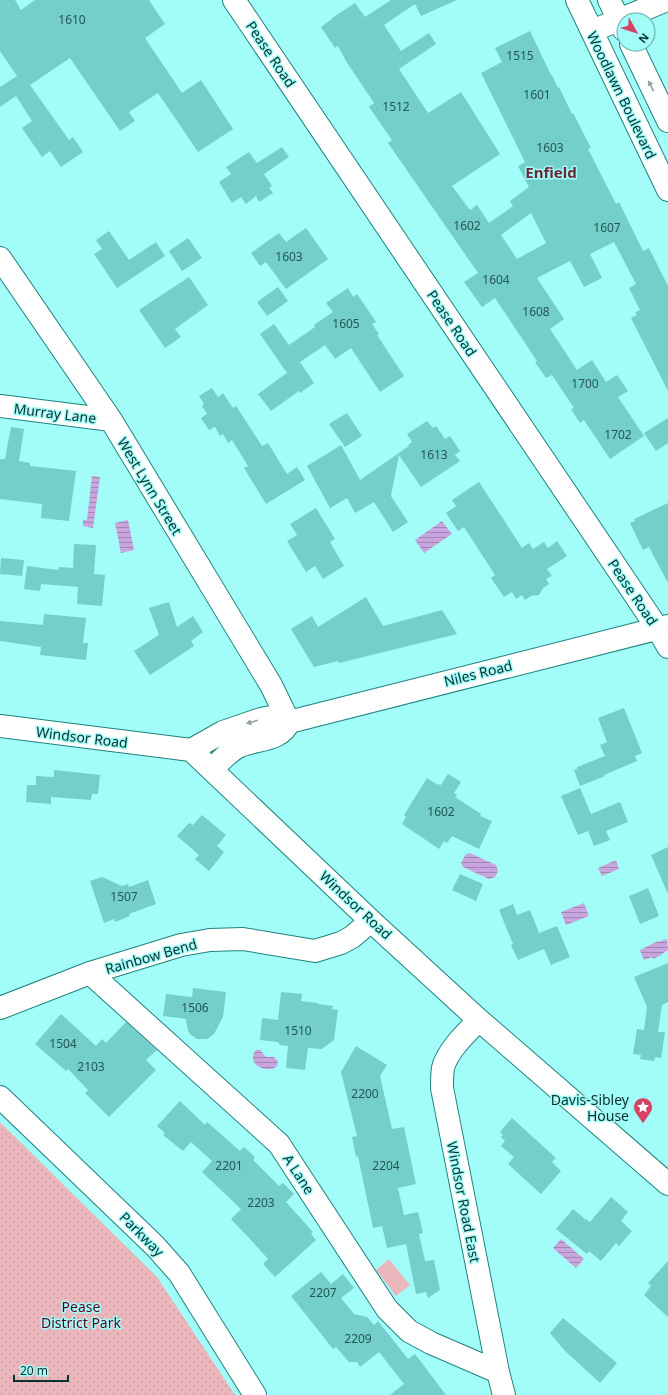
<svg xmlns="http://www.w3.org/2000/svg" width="668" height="1395" viewBox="0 0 668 1395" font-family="'Noto Sans',sans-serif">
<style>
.grass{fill:url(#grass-dots)}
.pitch{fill:#ecb7bc}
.water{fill:url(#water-rules)}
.building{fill:#74ceca;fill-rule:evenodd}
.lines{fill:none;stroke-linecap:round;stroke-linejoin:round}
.minor-casing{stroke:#1f827f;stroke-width:24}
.minor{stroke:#fff;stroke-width:22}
.oneway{fill:#90a2a2}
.labels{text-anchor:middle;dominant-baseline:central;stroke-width:3;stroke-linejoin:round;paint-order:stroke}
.number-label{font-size:12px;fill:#235856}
.street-label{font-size:14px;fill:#083130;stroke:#a2fcf8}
.poi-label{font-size:14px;fill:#083130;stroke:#a2fcf8;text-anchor:end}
.park-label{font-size:14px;fill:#5b031e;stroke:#a2fcf8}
.neighbourhood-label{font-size:15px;font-weight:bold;fill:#6d2733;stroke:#a2fcf8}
</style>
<defs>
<pattern id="grass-dots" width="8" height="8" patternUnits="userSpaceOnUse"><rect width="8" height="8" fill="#ecb7bc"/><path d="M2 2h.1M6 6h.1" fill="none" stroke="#c99ea2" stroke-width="1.8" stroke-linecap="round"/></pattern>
<pattern id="water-rules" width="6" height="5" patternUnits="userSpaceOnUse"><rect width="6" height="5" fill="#c8a5de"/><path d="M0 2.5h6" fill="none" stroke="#a087b4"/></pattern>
</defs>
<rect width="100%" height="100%" fill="#a2fcf8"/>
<path class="grass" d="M0 1122 157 1277 235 1395H0Z"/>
<path class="pitch" d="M389 1259 410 1285 396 1296 376 1270Z"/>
<path class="water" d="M92 476 100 477 93 528 83 526V520H87Z
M128 520 134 550 121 553 115 523Z
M442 521 452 534 424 553 415 540Z
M470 853 496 865 498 871 495 877 489 879 463 867 461 863 466 854Z
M616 860 619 869 602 876 598 868Z
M584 903 589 916 566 925 561 912Z
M667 939 668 950 663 953V954L653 959 652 957 644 960 640 950 658 941V942Z
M256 1050H260L266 1057H274L278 1061 277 1066C266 1075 245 1063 256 1050Z
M561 1239 584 1259 576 1268 553 1248Z"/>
<path class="building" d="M0 0H15L21 10 35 0H149L165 24 145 38 182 93 201 80 233 129 198 152 158 93 129 112 135 121 120 131 70 58 30 85 69 140 73 137 83 152 61 167 50 151 42 157 22 128 32 121 16 96 0 107V87L17 76 0 51Z
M391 0H457L421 16 415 4 384 25 401 51 429 33 436 44 399 69 428 113 461 92 500 154 452 186 470 210 477 205 489 223 513 206 510 201 529 187 518 166 525 162 481 73 502 62 495 48 530 31 551 75H552L558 88 559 87 572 114 573 113 591 148 588 149 616 204 619 202 643 251 649 248 668 286V391L631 318 637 315 635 313 640 310 629 288 636 284 614 242 590 254 602 278 584 287 570 261 537 278 564 319 550 329 577 370 592 360 606 382 617 375 628 391 618 397 644 436 610 459 584 420 580 423 571 409 574 408 552 375 546 378 535 362 537 361 495 298 482 307 464 282 478 273 388 143 392 140 369 107 374 103 346 61 338 46 335 48 321 27 332 19V18L355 3 365 17ZM531 213 546 243 517 259 501 235Z
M282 147 289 157 264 174 272 186 269 188 273 193 259 202 256 196 246 204 241 197 232 203 219 182 231 174 226 167 249 152 257 163Z
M306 228 328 259 286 289 266 262 260 266 251 253 279 233 286 242Z
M109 231 129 260 156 242 165 256 117 288 94 254 102 249 96 240Z
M188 238 202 258 182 271 169 251Z
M189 277 208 305 175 329 181 337 165 348 139 310Z
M278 287 288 301 267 316 257 302Z
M348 288 353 297 357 294 376 322 372 324 379 334 377 335 404 376 380 392 351 348 335 359 325 345 300 362 314 383 300 393 299 391 271 411 258 394 287 373 260 334 274 324 289 345 315 327 314 325 333 312 326 303Z
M212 388 218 397 223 393 233 408 236 406 262 446 268 443 287 474 297 467 305 480 266 504 244 468 248 466 232 440 228 443 223 434 220 436 215 427 209 430 201 418 207 414 202 406 204 404 199 396Z
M347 413 362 436 345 447 329 424Z
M668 418V443L656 451 644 433Z
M427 421 433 428 436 426 445 439 450 436 460 451 455 455 460 461 421 487 399 455 391 496 408 522 393 532 374 502 355 513 347 498 330 508 307 466 341 445 360 480 409 446 408 445 412 442 407 434Z
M11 427 24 429 19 461 30 463V466L76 471 69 521 41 518 42 504 0 499V459H5Z
M479 482 522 548 529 543 533 549 544 542 548 548 557 541 567 556 547 569 552 576 546 579 549 584 543 588 539 595 531 596 525 600 522 595 516 599 512 592 504 597 491 578 495 575 464 527 458 531 446 513 456 506 452 500Z
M668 503V583L649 547 643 550 630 523 635 521 634 519Z
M316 508 335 539 330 542 344 566 323 579 315 566 306 572 287 541 297 535 290 524Z
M74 544 96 545 94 574 105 575 102 606 77 604 78 587 41 584 40 591 24 589 27 566 58 570 59 567 73 568Z
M1 558 24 560 22 576 0 574Z
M366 597 383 626 442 610 457 634 339 663 338 661 314 667 291 629 312 616 318 627Z
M169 602 177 627 193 616 203 632 191 641 194 646 150 675 134 651 159 635 149 608Z
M44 614 86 618 83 643H88L86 660 40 655 41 647 0 641V621L43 625Z
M624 708 642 753 635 756 637 761 604 775 605 776 580 786 574 770 577 769V767L605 756 600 745 607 742 598 718Z
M54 770 100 775 98 794H92L91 800 51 797V804L26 802 27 785H36V776L54 777Z
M448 774 461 782 454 793 457 795 455 797 481 814 480 816 492 821 479 849 452 836 447 843 444 841 439 849 402 824 406 817 404 815 427 778 438 785 439 784 441 785Z
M580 788 591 814 620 802 628 822 606 831 610 840 594 846 588 831 578 835 561 796Z
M202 815 226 835 217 846 224 852 209 871 195 859 199 855 177 836 189 823 193 825Z
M668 847V894L651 855Z
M460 874 483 884 476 901 452 890Z
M102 877 122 886 128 884 129 887 148 880 156 904 129 914 130 916 115 922 114 919 104 923 90 881Z
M648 888 659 916 640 924 629 896Z
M513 904 517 915 530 910 539 933 557 926 570 957 551 965 544 949 518 960 511 945 513 944 499 910Z
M668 963V1002L662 1005 658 1032H665L661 1058 655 1057 654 1061 640 1059 641 1055 633 1054 637 1029 644 1030 647 1007 634 977Z
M193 988 226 992 223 1017 214 1034 207 1039H197L191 1035 188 1031 186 1019 163 1016 166 994 192 997Z
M281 992 302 994 301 1001 318 1003V1004L333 1006 332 1009 338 1010 334 1040 322 1049 308 1048 305 1070 286 1068 288 1046 280 1045 278 1042 260 1040 262 1018 278 1020Z
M61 1014 96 1046 102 1039 106 1043 126 1022 157 1050 146 1060 156 1070 109 1117 85 1093 88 1090 68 1069 66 1071 35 1044Z
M356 1046 387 1065 380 1076 392 1129 404 1127 416 1184 398 1188 404 1215 418 1212 423 1233 419 1234 425 1261 434 1260 440 1290 428 1298 426 1292 416 1294 406 1244 387 1248 382 1226 373 1228 358 1156 356 1157 352 1137 357 1136 341 1072Z
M180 1101 205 1125 207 1122 240 1151 244 1147 255 1157 253 1160 279 1186 283 1183 294 1194 286 1202 313 1232 311 1234 316 1240 275 1277 263 1264 268 1259 250 1239 231 1219 241 1209 202 1172 212 1161 191 1142 183 1151 163 1135 165 1133 157 1126Z
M512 1118 556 1158 552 1162 561 1171 541 1194 508 1164 514 1157 501 1146 505 1141 501 1137 503 1135 500 1132Z
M611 1197 628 1212 621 1221 632 1231 619 1246 616 1243 601 1261 589 1251 587 1254 556 1229 573 1209 586 1220V1219L590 1222Z
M668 1261V1317L644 1295 651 1286 648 1283Z
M321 1272 331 1284 343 1274 354 1288 341 1298 354 1314 367 1317 374 1325 378 1321 408 1359 415 1354 446 1395H390L404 1384 379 1352 360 1367 357 1362H349L336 1347 333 1349 291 1296Z
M563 1318 617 1363 600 1383 564 1350 550 1333Z"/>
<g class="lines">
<g class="minor-casing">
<path id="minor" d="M234 0 658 629 668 647
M577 0 668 190
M609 0 624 30
M592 31 667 0
M631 44 668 121
M0 258 111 420 271 685 289 722
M0 406 111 420
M0 726 191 750 371 921 479 1020 668 1184
M191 750 223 732 261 719 276 716 283 718 289 722 668 626
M212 770C220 761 229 751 240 746 257 739 281 741 289 722
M90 973 279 1144 387 1309 409 1331 431 1343 498 1372
M0 1008 90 973 181 945 210 940 243 939 315 951 341 943 352 937 371 921
M479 1020C467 1032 447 1051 443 1068 442 1074 442 1081 442 1088L498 1372 504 1395
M0 1097 155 1246 179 1273 255 1395"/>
</g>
<use href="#minor" class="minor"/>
</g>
<defs><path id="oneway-solid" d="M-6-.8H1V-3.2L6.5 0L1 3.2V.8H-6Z"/></defs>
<g class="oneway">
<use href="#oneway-solid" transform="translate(651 86) rotate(-116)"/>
<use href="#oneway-solid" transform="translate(252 722) rotate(164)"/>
</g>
<defs>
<g id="sight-pin" transform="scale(1)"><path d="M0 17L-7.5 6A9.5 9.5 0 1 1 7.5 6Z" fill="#d44462" stroke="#a2fcf8"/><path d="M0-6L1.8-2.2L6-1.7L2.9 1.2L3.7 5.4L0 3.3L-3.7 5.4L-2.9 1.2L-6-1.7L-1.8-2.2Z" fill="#fff"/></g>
</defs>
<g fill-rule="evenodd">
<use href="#sight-pin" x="643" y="1107"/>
</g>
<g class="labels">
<g class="number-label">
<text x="72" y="19">1610</text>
<text x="520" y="55">1515</text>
<text x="537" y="94">1601</text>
<text x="396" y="106">1512</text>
<text x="550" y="147">1603</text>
<text x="467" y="225">1602</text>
<text x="607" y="227">1607</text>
<text x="289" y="256">1603</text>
<text x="496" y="279">1604</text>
<text x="536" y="311">1608</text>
<text x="346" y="323">1605</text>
<text x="585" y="383">1700</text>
<text x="618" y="434">1702</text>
<text x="434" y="454">1613</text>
<text x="441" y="811">1602</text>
<text x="124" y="896">1507</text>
<text x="195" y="1007">1506</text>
<text x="298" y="1030">1510</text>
<text x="63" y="1043">1504</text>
<text x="91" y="1066">2103</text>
<text x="365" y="1093">2200</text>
<text x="229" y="1165">2201</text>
<text x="386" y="1165">2204</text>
<text x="261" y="1202">2203</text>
<text x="323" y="1292">2207</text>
<text x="358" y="1338">2209</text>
</g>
<g class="street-label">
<text transform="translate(271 54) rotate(56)">Pease Road</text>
<text transform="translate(622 95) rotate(64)">Woodlawn Boulevard</text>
<text transform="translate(452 323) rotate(56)">Pease Road</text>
<text transform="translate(55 413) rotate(7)">Murray Lane</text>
<text transform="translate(150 486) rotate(59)">West Lynn Street</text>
<text transform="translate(633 592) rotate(56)">Pease Road</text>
<text transform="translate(478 673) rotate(-14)">Niles Road</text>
<text transform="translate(82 737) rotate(7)">Windsor Road</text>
<text transform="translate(356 905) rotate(43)">Windsor Road</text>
<text transform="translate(151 956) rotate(-16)">Rainbow Bend</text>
<text transform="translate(299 1174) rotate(57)">A Lane</text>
<text transform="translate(464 1202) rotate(79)">Windsor Road East</text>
<text transform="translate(142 1234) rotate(45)">Parkway</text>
</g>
<g class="poi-label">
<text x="629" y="1099">Davis-Sibley<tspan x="629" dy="16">House</tspan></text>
</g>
<g class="park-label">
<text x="81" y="1306">Pease<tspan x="81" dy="16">District Park</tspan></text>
</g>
<g class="neighbourhood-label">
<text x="551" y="172">Enfield</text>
</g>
</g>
<g transform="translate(636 32) rotate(129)"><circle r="19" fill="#a2fcf8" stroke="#64aba8"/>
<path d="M0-3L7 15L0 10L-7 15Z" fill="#d44462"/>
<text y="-6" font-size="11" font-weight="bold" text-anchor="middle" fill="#083130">N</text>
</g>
<path d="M14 1375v6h54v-6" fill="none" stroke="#083130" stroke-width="2"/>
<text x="20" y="1375" font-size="12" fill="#083130" stroke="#a2fcf8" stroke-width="3" paint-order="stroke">20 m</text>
</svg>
